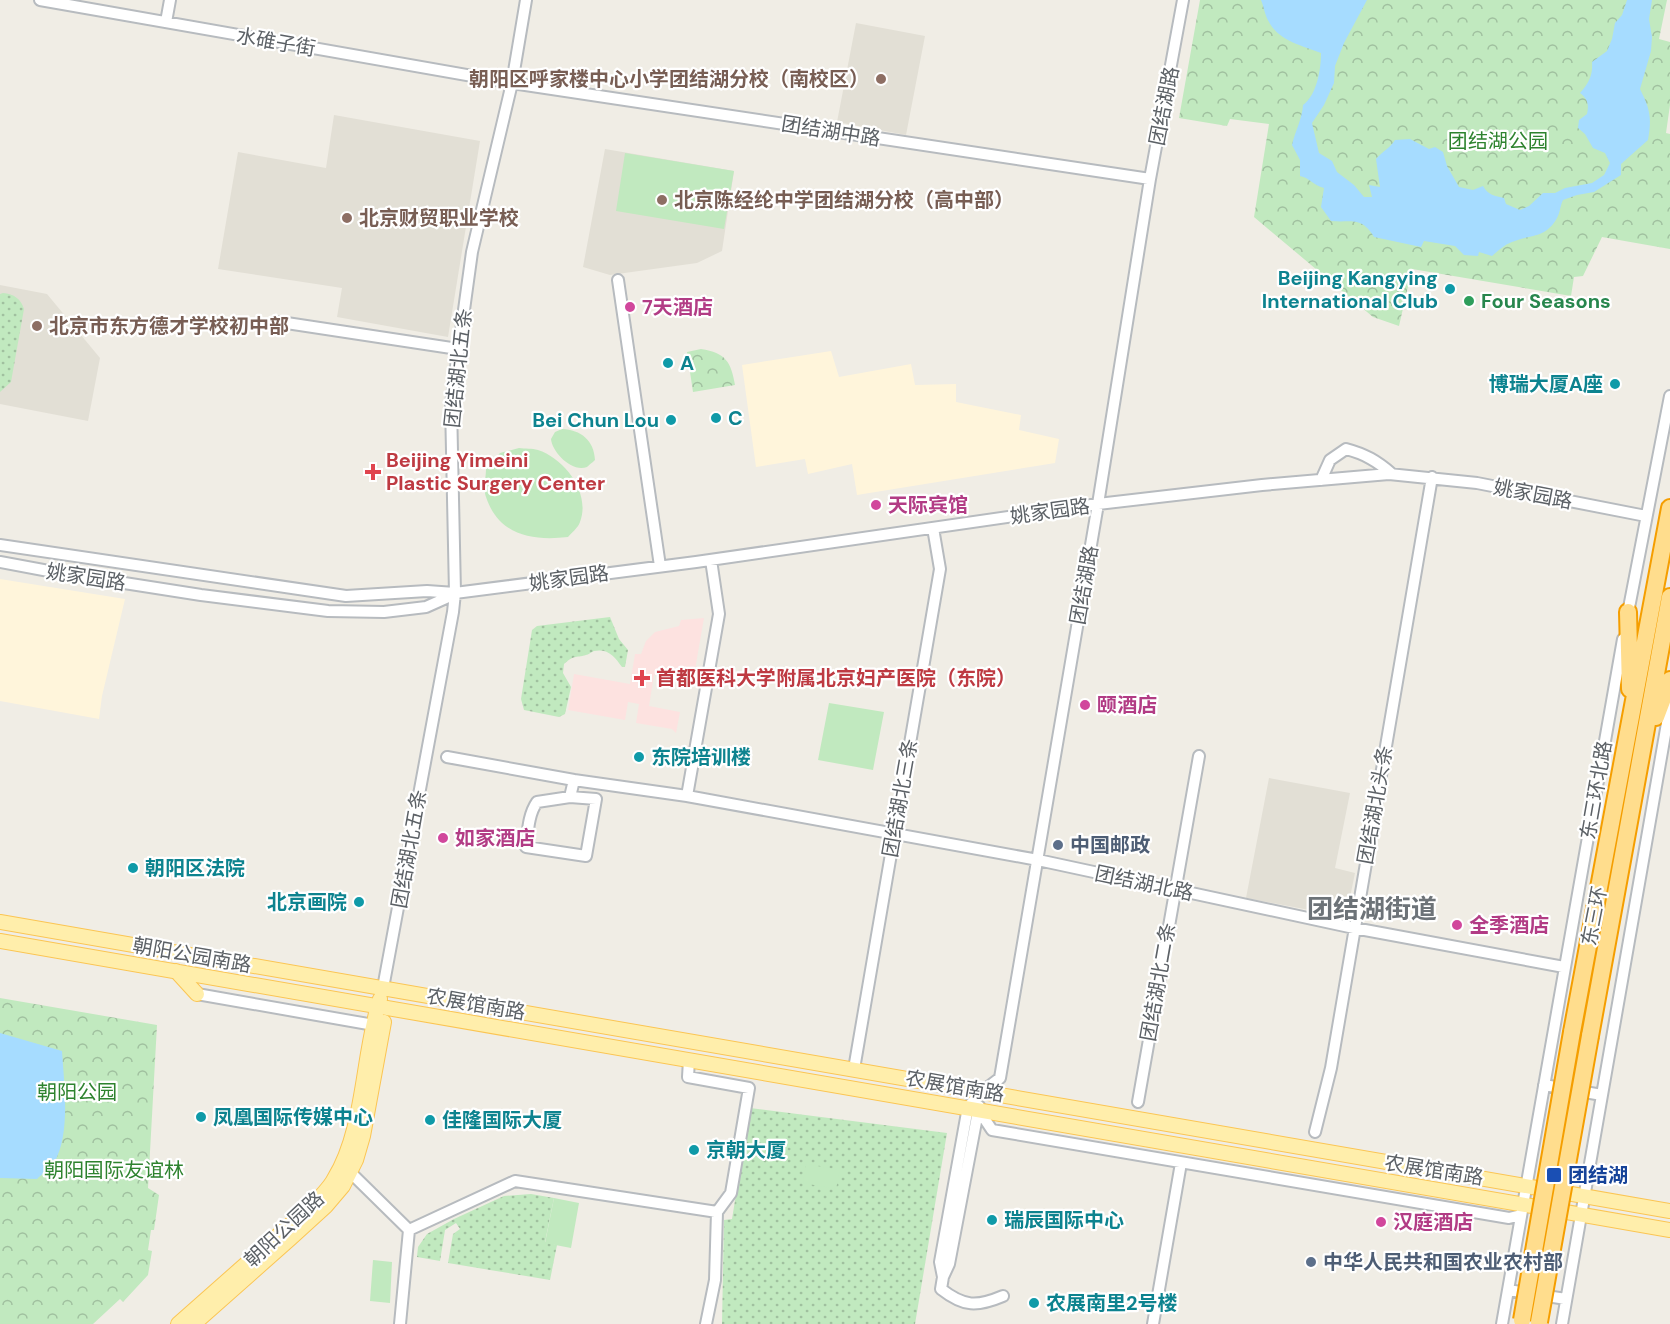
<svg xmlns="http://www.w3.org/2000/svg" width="1670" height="1324" viewBox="0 0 1670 1324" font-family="'DM Sans','Noto Sans SC',sans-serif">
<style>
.commercial{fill:#fff5db}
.education{fill:#e2dfd5}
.medical{fill:#fde2e0}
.grass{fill:url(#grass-dots)}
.forest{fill:url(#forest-crowns)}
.pitch{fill:#c1e9bf}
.water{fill:#a6dcff}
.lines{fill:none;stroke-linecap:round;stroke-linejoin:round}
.minor-casing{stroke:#b7bbbf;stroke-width:14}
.major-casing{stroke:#fbc553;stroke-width:16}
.highway-casing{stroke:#f59e00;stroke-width:20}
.minor{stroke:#fff;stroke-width:10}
.major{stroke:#ffeeab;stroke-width:14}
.highway{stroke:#ffdd8d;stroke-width:16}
.highway-bridge-casing{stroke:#f59e00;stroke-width:20;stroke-linecap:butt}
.highway-bridge{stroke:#ffdd8d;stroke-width:16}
.education-dot{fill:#8d6e63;stroke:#fff;stroke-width:2}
.culture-dot{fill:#0f9aa8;stroke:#fff;stroke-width:2}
.leisure-dot{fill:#2e9e5b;stroke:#fff;stroke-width:2}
.hotel-dot{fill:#d1479c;stroke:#fff;stroke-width:2}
.health-dot{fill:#e0444e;stroke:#fff;stroke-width:2}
.service-dot{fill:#5c6f8a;stroke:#fff;stroke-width:2}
.transit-dot{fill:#1a4fb4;stroke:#fff;stroke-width:2}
.labels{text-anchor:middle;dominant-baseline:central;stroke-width:4.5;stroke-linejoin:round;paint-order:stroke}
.street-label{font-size:20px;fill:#5c6166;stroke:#fff}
.education-label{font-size:20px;font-weight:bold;fill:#785e54;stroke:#fff;text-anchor:start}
.park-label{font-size:20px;fill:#2e832f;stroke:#fff}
.culture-label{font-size:20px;font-weight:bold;fill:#0d838f;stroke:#fff;text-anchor:start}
.leisure-label{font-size:20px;font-weight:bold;fill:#27864d;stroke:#fff;text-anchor:start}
.hotel-label{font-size:20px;font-weight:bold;fill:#b23c85;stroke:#fff;text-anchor:start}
.health-label{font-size:20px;font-weight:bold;fill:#be3a42;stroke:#fff;text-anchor:start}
.service-label{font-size:20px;font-weight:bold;fill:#4e5e75;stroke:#fff;text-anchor:start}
.transit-label{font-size:20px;font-weight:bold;fill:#164399;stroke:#fff;text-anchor:start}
.district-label{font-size:26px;font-weight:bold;fill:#6d7378;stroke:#fff}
</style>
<defs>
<pattern id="grass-dots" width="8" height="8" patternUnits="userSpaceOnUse" patternTransform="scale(1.5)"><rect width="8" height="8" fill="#c1e9bf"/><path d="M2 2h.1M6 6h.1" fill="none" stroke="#a0c09f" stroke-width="1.8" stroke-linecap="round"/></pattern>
<pattern id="forest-crowns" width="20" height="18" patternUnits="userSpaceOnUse" patternTransform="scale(1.5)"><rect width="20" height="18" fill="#c1e9bf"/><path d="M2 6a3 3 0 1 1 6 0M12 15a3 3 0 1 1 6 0" fill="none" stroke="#a0c09f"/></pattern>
</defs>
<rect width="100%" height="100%" fill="#f0ede5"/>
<path class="commercial" d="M831 351 839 377 911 364 915 385 956 384V402L1021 415 1019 430 1059 439 1055 463 857 495 852 464 808 474 805 459 756 467 742 365Z
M0 579 125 599 102 696 99 719 0 701Z"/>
<path class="education" d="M856 23 925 36 906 135 837 122Z
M334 115 480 141 448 337 337 317 342 288 218 269 238 152 326 168Z
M605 149 734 171 722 251 697 263 610 275 583 267Z
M0 285 47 294 100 358 88 421 0 404Z
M1269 778 1350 793 1335 868 1355 873 1346 917 1246 898Z"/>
<path class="medical" d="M704 618 693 681 654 675 649 706 680 712 676 733 672 729 636 723 639 704 628 702 625 720 568 710 574 674 630 684 635 654H641L646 641 655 632 679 626 681 620Z"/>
<path class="grass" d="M3 293C14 294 21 299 24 309L11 382 0 392V294Z
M610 617 619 639 628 650 625 667H622C615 657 608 648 594 651 593 651 588 655 586 655 575 658 574 655 564 664L563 673 571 687 565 714 559 717 524 710 521 699 532 630 537 626Z
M750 1108 947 1133 915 1324H722L724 1220 732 1219Z
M531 1194 554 1198 545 1242 557 1245 550 1280 448 1263 453 1234 460 1229 456 1223 445 1230 440 1261 417 1257 418 1247 427 1234 454 1219 504 1196Z"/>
<path class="forest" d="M1200 0H1667L1659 39 1670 42V105L1666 133 1670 134V249L1602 237 1583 276 1574 277 1571 296 1412 269 1399 326 1373 317 1254 217 1269 124 1230 119 1227 126 1179 118Z
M701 349C726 353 731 362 735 385L693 392 687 352Z
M0 998 157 1025 148 1188 159 1195 154 1230H151L148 1250 152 1251 148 1275 123 1302 120 1299 93 1324H0Z"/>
<path class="pitch" d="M625 153 734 171 724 229 616 211Z
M562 429C581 430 594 440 595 460 594 461 588 466 587 467 572 473 552 452 551 439L555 432Z
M519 448C525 449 532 448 538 450 565 459 591 493 580 522 578 528 572 532 568 537 533 541 499 536 486 497 483 489 486 477 486 469L500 453Z
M829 703 884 712 873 770 818 760Z
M806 1164 840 1170 836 1189 803 1183Z
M554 1198 579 1203 571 1248 545 1243Z
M373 1260 392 1262 390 1303 370 1301Z"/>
<path class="water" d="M1261 0H1367L1344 43 1335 66 1334 83 1324 105 1312 123 1319 153 1332 161 1337 172 1354 185 1364 197H1372L1369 185 1380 187 1376 159C1383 151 1390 148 1395 140L1410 139 1429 149 1435 147 1443 152 1447 166 1459 187 1473 190 1483 186C1488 195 1495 196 1504 198L1506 204 1520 210 1529 206 1543 193H1555L1565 188 1592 183 1604 175 1610 163 1605 153 1593 148 1585 134 1578 128 1579 120 1587 114C1589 105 1588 99 1580 93 1589 83 1593 75 1592 62L1607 51 1612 39 1615 23 1622 15 1627 0H1652L1649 19 1652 37 1651 51 1640 89C1650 109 1652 117 1648 140L1621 164V175L1594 192 1577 195 1563 200C1560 206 1560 213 1557 218 1545 239 1531 234 1512 242 1504 245 1499 250 1492 256L1479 252 1478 256 1464 255 1455 246 1424 241 1421 247 1374 237C1361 216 1352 223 1331 221L1321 207 1324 188C1313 185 1310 178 1300 176V160L1292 145C1295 131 1302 120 1303 105 1317 95 1321 69 1321 53 1303 46 1279 41 1269 22 1265 16 1264 7 1261 0Z
M0 1033 62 1051C64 1084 71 1134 54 1163 50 1169 42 1174 37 1179L0 1178Z"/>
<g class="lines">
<g class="minor-casing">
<path id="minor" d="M40 0 512 83 1150 179
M166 22 170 0
M618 280 660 566
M280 322 458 349
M1321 480 1330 460 1346 449C1365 454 1377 461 1392 474
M0 545 346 596 427 591 455 593 696 562 1098 504 1262 485 1389 474 1477 483 1646 516
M0 562 54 572 201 595 328 611 384 612 426 607 455 594
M1627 618 1670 396
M447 757 574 780
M687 796 719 614 711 560
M570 797 596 799 586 856 526 847C528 832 528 815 537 802L570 797 574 780 687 796 1038 860 1354 928 1564 967
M383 988 453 612 455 593 451 404 472 252 512 83 526 0
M197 994 374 1025
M689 1060 688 1077 749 1088 731 1193 717 1212
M854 1069 940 569 933 528
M1544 1085 1602 1095
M1138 1102 1199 756
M979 1106 949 1264 943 1277 941 1289C964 1307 977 1307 1003 1296
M978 1109 992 1130 1509 1218 1521 1215
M1315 1132 1331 1068 1432 477
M350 1172 409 1230 515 1181 717 1212 715 1280 706 1324
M943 1277 940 1262 968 1107 983 1091 1000 1078 1098 504 1150 179 1183 0
M1508 1290 1566 1299
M400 1324 409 1230
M1153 1324 1181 1163
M1502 1324 1623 639
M1562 1324 1670 706"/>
</g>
<g class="major-casing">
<path id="major" d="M0 922 1670 1211
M0 941 1670 1230
M176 971 197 994
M178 1324 317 1201C322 1194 330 1187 334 1179 365 1129 362 1055 380 999
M194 1324 291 1238 326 1206 343 1186 356 1160 363 1136 384 1022"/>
</g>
<g class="highway-casing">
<path id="highway" d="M1628 612 1630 689
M1656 717 1670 680
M1572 1032 1670 508
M1590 1036 1670 597"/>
</g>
<use href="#minor" class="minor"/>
<use href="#major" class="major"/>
<use href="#highway" class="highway"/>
<g class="highway-bridge-casing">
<path id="highway-bridge" d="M1522 1320 1572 1032
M1539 1322 1590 1036"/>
</g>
<use href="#highway-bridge" class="highway-bridge"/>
</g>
<g class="education-dot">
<circle cx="881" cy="79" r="6"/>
<circle cx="662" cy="200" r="6"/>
<circle cx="347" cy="218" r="6"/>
<circle cx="37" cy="326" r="6"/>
</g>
<g class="culture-dot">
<circle cx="1450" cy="289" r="6"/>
<circle cx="668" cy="363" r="6"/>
<circle cx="1615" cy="384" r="6"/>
<circle cx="716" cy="418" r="6"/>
<circle cx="671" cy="420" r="6"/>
<circle cx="639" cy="757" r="6"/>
<circle cx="133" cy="868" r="6"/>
<circle cx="359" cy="902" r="6"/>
<circle cx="201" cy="1117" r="6"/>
<circle cx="430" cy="1120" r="6"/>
<circle cx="694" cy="1150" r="6"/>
<circle cx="992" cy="1220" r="6"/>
<circle cx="1034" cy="1303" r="6"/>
</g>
<circle class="leisure-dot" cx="1469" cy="301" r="6"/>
<g class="hotel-dot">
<circle cx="630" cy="307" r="6"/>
<circle cx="876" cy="505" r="6"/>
<circle cx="1085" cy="705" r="6"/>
<circle cx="443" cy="838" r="6"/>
<circle cx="1457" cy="925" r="6"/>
<circle cx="1381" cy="1222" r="6"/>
</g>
<g class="health-dot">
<path d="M370 463h6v6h6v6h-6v6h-6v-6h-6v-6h6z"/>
<path d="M639 669h6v6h6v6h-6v6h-6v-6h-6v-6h6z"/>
</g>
<g class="service-dot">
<circle cx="1058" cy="845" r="6"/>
<circle cx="1311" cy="1262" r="6"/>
</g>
<rect class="transit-dot" x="1546" y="1167" width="16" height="16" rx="3"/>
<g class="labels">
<g class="street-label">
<text transform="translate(276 42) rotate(10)">水碓子街</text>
<text transform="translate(1164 106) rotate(-79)">团结湖路</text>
<text transform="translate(831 131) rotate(9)">团结湖中路</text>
<text transform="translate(458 368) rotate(-84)">团结湖北五条</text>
<text transform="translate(1533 494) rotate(11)">姚家园路</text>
<text transform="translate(1050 511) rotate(-8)">姚家园路</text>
<text transform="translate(86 577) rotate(9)">姚家园路</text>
<text transform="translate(569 578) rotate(-8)">姚家园路</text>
<text transform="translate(1084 585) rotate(-80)">团结湖路</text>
<text transform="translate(1596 790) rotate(-80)">东三环北路</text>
<text transform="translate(900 798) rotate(-80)">团结湖北三条</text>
<text transform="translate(1375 805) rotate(-80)">团结湖北头条</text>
<text transform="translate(409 849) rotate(-80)">团结湖北五条</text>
<text transform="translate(1144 883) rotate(12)">团结湖北路</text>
<text transform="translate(1594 916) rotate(-79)">东三环</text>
<text transform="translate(192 955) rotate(10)">朝阳公园南路</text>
<text transform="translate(1158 982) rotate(-80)">团结湖北二条</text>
<text transform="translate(476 1004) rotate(10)">农展馆南路</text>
<text transform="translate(955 1086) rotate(10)">农展馆南路</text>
<text transform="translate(1434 1170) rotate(9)">农展馆南路</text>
<text transform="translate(284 1229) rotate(-43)">朝阳公园路</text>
</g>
<g class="education-label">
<text x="869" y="79" text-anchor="end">朝阳区呼家楼中心小学团结湖分校（南校区）</text>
<text x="674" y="200">北京陈经纶中学团结湖分校（高中部）</text>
<text x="359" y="218">北京财贸职业学校</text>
<text x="49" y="326">北京市东方德才学校初中部</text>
</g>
<g class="park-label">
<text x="1498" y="141">团结湖公园</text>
<text x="77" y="1092">朝阳公园</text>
<text x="114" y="1170">朝阳国际友谊林</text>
</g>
<g class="culture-label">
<text x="1438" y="278" text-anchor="end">Beijing Kangying<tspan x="1438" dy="23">International Club</tspan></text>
<text x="680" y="363">A</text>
<text x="1603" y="384" text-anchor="end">博瑞大厦A座</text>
<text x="728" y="418">C</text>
<text x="659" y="420" text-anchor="end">Bei Chun Lou</text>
<text x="651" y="757">东院培训楼</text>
<text x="145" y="868">朝阳区法院</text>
<text x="347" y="902" text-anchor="end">北京画院</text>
<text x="213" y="1117">凤凰国际传媒中心</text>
<text x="442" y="1120">佳隆国际大厦</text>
<text x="706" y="1150">京朝大厦</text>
<text x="1004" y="1220">瑞辰国际中心</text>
<text x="1046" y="1303">农展南里2号楼</text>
</g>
<g class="leisure-label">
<text x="1481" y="301">Four Seasons</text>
</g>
<g class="hotel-label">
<text x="642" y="307">7天酒店</text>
<text x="888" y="505">天际宾馆</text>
<text x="1097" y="705">颐酒店</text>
<text x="455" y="838">如家酒店</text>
<text x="1469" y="925">全季酒店</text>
<text x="1393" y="1222">汉庭酒店</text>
</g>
<g class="health-label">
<text x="386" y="460">Beijing Yimeini<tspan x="386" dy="23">Plastic Surgery Center</tspan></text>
<text x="656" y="678">首都医科大学附属北京妇产医院（东院）</text>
</g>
<g class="service-label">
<text x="1070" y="845">中国邮政</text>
<text x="1323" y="1262">中华人民共和国农业农村部</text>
</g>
<g class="transit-label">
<text x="1568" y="1175">团结湖</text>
</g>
<g class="district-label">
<text x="1372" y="909">团结湖街道</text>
</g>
</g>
</svg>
